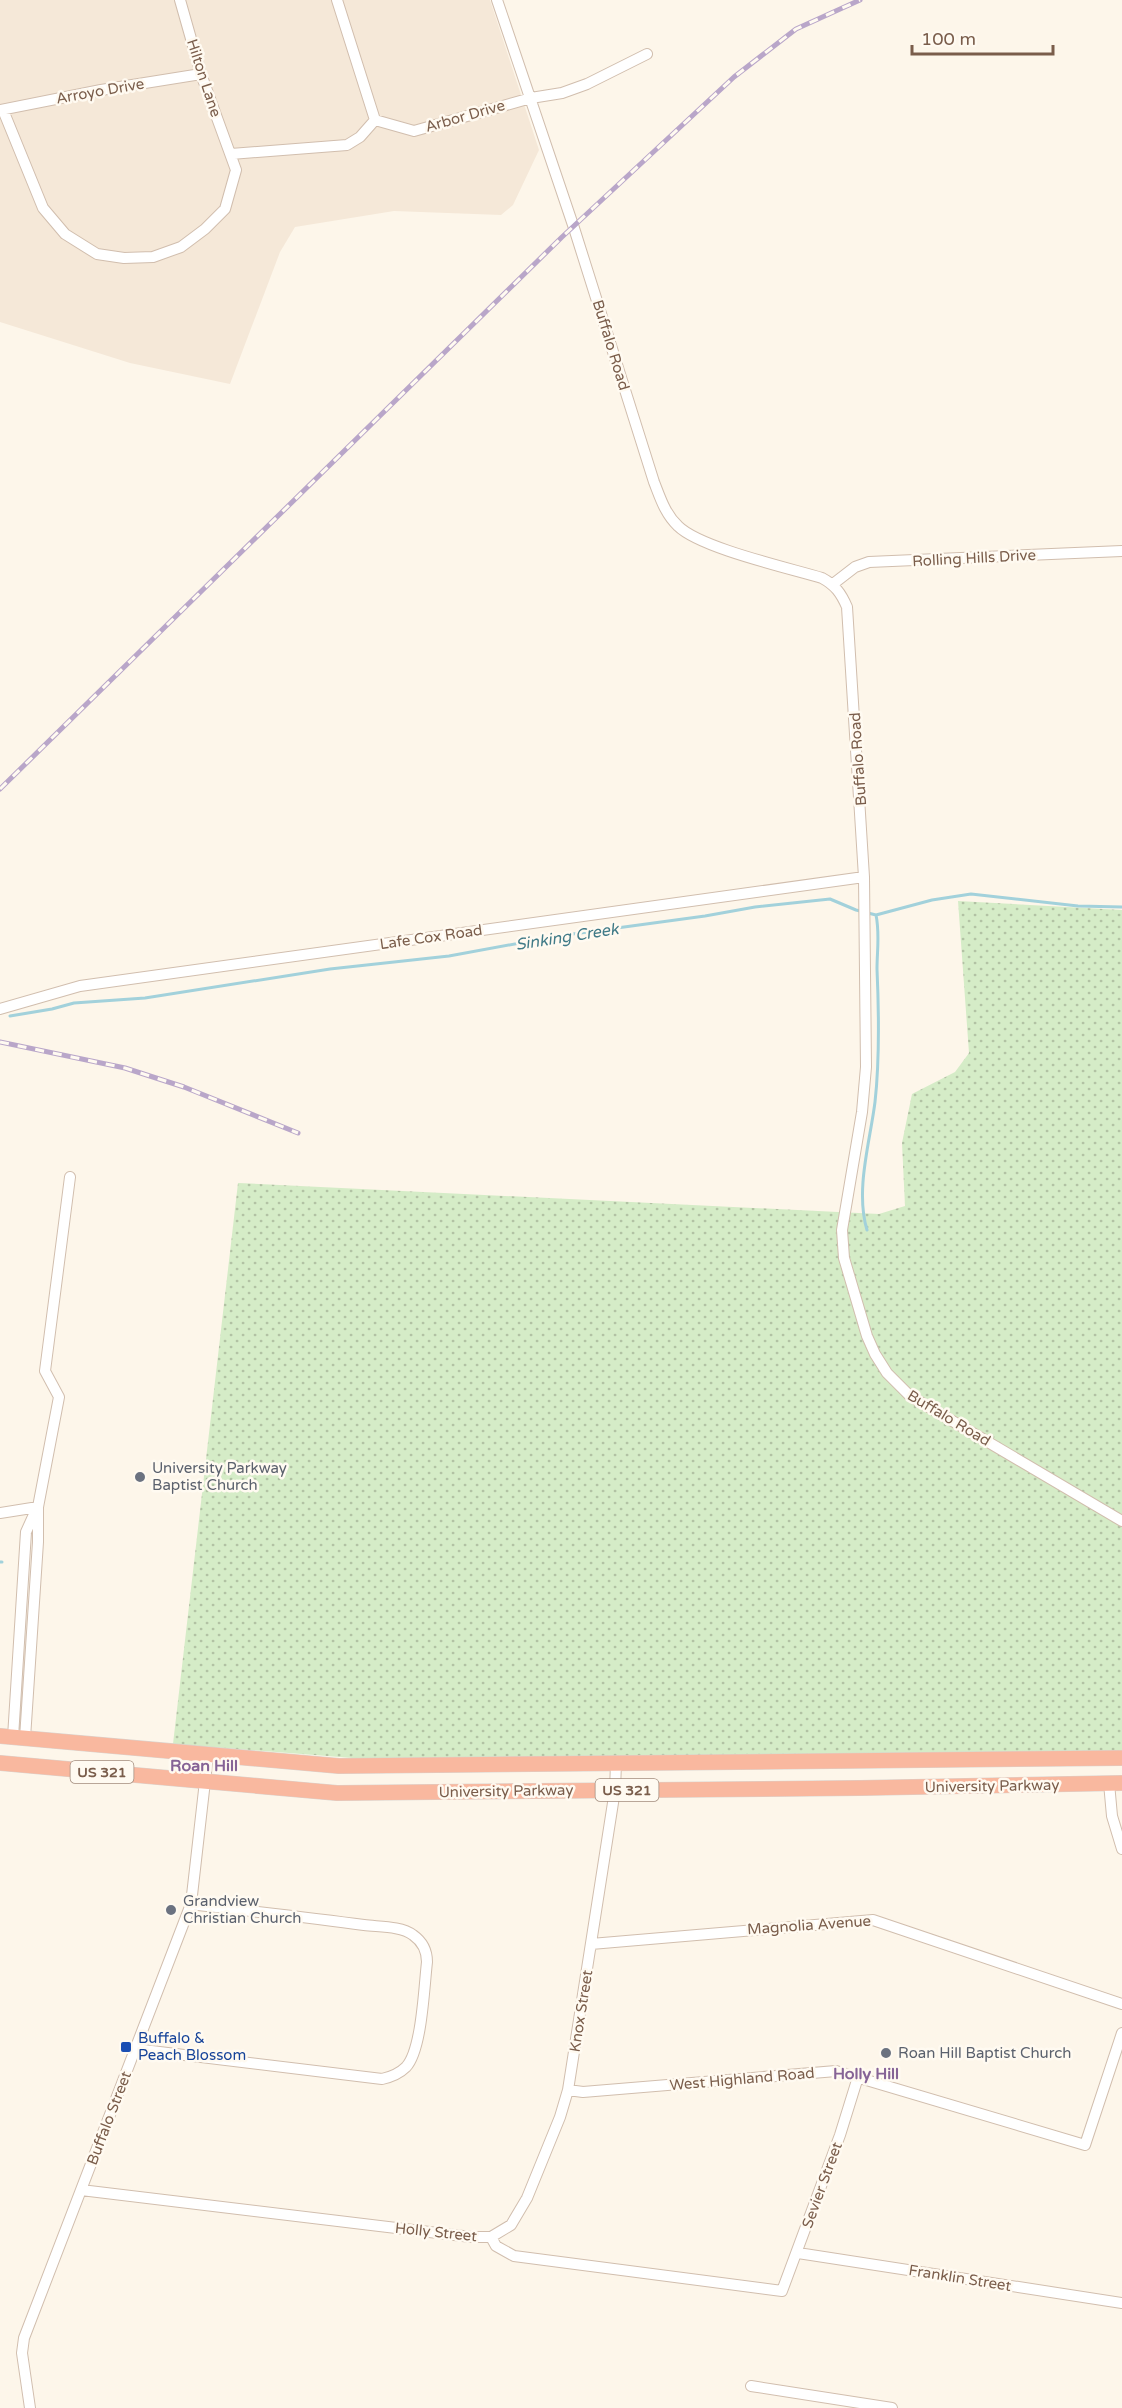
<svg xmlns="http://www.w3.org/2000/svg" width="1122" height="2408" viewBox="0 0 1122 2408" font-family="'Varela Round',sans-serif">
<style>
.residential{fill:#f5e8d8}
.grass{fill:url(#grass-dots)}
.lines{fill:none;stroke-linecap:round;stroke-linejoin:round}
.stream{stroke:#a2d1db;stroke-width:3}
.minor-casing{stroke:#d1beae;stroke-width:12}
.highway-casing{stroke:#dad2cd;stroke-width:16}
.minor{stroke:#fff;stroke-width:10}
.highway{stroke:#f9b89f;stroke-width:15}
.rail-casing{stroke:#b9a6c9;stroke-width:5}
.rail{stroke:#fffaf1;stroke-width:3;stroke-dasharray:9;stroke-linecap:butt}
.worship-dot{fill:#6b7280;stroke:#fffaf1;stroke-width:2}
.transit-dot{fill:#1a4fb4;stroke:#fffaf1;stroke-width:2}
.labels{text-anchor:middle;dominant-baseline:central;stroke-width:5;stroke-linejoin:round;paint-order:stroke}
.shield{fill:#fffaf1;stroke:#a28c7d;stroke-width:1.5}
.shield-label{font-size:14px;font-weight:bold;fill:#7a5d4b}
.street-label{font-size:15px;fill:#7a5d4b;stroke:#fffaf1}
.worship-label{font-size:15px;fill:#5b616d;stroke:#fffaf1;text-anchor:start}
.transit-label{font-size:15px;fill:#164399;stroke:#fffaf1;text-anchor:start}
.water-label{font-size:16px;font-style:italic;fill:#407a87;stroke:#fffaf1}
.neighbourhood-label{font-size:16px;font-weight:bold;fill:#866396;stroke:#fffaf1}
</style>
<defs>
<pattern id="grass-dots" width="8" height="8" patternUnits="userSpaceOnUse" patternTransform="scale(1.5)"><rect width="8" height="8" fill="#d5ecc7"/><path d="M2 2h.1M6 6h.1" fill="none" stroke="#b2c2a4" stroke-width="1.8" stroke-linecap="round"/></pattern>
</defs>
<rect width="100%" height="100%" fill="#fdf6ea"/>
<path class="residential" d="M0 0H490L539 150 513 205 501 215 394 211 295 227 280 252 230 384 130 363 0 322Z"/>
<path class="grass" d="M958 901 1122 910V1752L365 1759 173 1744 238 1183 879 1214 905 1206 902 1143 912 1094 955 1072 969 1053Z"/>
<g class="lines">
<path class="stream" d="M10 1016 52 1009 74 1003 145 998 330 969 449 956 558 936 705 916 755 907 830 899 856 910 876 915 932 900 971 894 1078 906 1122 907
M867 1230C855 1190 870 1142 875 1102 880 1057 879 1014 877 969 877 950 880 934 876 915
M0 1562H2"/>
<g class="minor-casing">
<path id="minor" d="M337 0 375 120
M497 0 574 228 654 482C660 497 665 514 678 526 700 548 789 568 822 578 835 585 841 593 847 607L864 877 866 1067 862 1112 842 1230 844 1258 867 1336 875 1354 887 1373 910 1396 1122 1521
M0 110 101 90 201 74
M3 110 43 208 65 234 97 254 124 258 153 257 181 247 205 229 225 209 236 170 201 74 180 0
M231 154 347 145 360 137 375 120 414 131 531 98 562 93 587 84 647 54
M833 584 855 567 869 562 1122 551
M0 1009 80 986 864 877
M0 1513 38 1507
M13 1737 26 1532 36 1510
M25 1738 38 1542V1507L59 1397 45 1371 70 1177
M1109 1783 1112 1816 1122 1849
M591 1944 873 1920 1122 2004
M135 2049 382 2079C391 2077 399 2074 406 2067 422 2050 424 1987 427 1962 427 1951 423 1942 413 1935 401 1926 379 1927 364 1925 306 1917 248 1911 191 1904
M568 2090 583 2092 836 2071 1085 2145 1122 2033
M81 2190 471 2237H491L511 2225 527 2198 560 2117 568 2090 615 1790 616 1763
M491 2237 496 2246 514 2256 782 2291 840 2135 858 2077
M798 2253 1122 2303
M751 2386 892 2408
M30 2408 22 2353 24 2338 191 1904 208 1755"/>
</g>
<g class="highway-casing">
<path id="highway" d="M0 1736 339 1766 1122 1758
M0 1763 337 1793 860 1788 1122 1783"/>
</g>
<use href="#minor" class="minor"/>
<use href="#highway" class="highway"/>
<g class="rail-casing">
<path id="rail" d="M0 789 562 237 734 77 796 29 860 0
M0 1042 125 1068 184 1087 298 1133"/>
</g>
<use href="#rail" class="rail"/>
</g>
<g class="worship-dot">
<circle cx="140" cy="1477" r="6"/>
<circle cx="171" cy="1910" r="6"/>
<circle cx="886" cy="2053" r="6"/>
</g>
<rect class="transit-dot" x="120" y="2041" width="12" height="12" rx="3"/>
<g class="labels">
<g class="shield">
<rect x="70.5" y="1761" width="63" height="22" rx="4.5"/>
<rect x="595.5" y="1779" width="63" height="22" rx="4.5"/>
</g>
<g class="shield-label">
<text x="102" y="1772">US 321</text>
<text x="627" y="1790">US 321</text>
</g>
<g class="street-label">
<text transform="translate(204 78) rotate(72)">Hilton Lane</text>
<text transform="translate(100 91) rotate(-10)">Arroyo Drive</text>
<text transform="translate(465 116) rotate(-16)">Arbor Drive</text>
<text transform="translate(611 345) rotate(73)">Buffalo Road</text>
<text transform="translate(974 558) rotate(-3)">Rolling Hills Drive</text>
<text transform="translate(858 759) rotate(-94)">Buffalo Road</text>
<text transform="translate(431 937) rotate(-8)">Lafe Cox Road</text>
<text transform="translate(949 1418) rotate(31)">Buffalo Road</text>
<text transform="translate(992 1786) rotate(-1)">University Parkway</text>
<text transform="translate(506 1791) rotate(-1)">University Parkway</text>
<text transform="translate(809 1925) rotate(-4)">Magnolia Avenue</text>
<text transform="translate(581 2011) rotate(-81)">Knox Street</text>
<text transform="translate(742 2079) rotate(-5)">West Highland Road</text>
<text transform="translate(109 2118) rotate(-69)">Buffalo Street</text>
<text transform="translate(822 2185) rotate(-70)">Sevier Street</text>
<text transform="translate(436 2232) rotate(6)">Holly Street</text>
<text transform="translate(960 2278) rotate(9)">Franklin Street</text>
</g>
<g class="worship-label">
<text x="152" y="1468">University Parkway<tspan x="152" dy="17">Baptist Church</tspan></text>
<text x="183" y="1901">Grandview<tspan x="183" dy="17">Christian Church</tspan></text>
<text x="898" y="2053">Roan Hill Baptist Church</text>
</g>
<g class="transit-label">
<text x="138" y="2038">Buffalo &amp;<tspan x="138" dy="17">Peach Blossom</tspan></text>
</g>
<g class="water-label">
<text transform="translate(567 937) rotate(-9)">Sinking Creek</text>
</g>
<g class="neighbourhood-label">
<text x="204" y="1766">Roan Hill</text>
<text x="866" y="2074">Holly Hill</text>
</g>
</g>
<path d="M912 45v9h141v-9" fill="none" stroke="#7a5d4b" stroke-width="3"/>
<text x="921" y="45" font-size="18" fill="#7a5d4b" stroke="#fffaf1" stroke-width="4.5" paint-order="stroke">100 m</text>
</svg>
